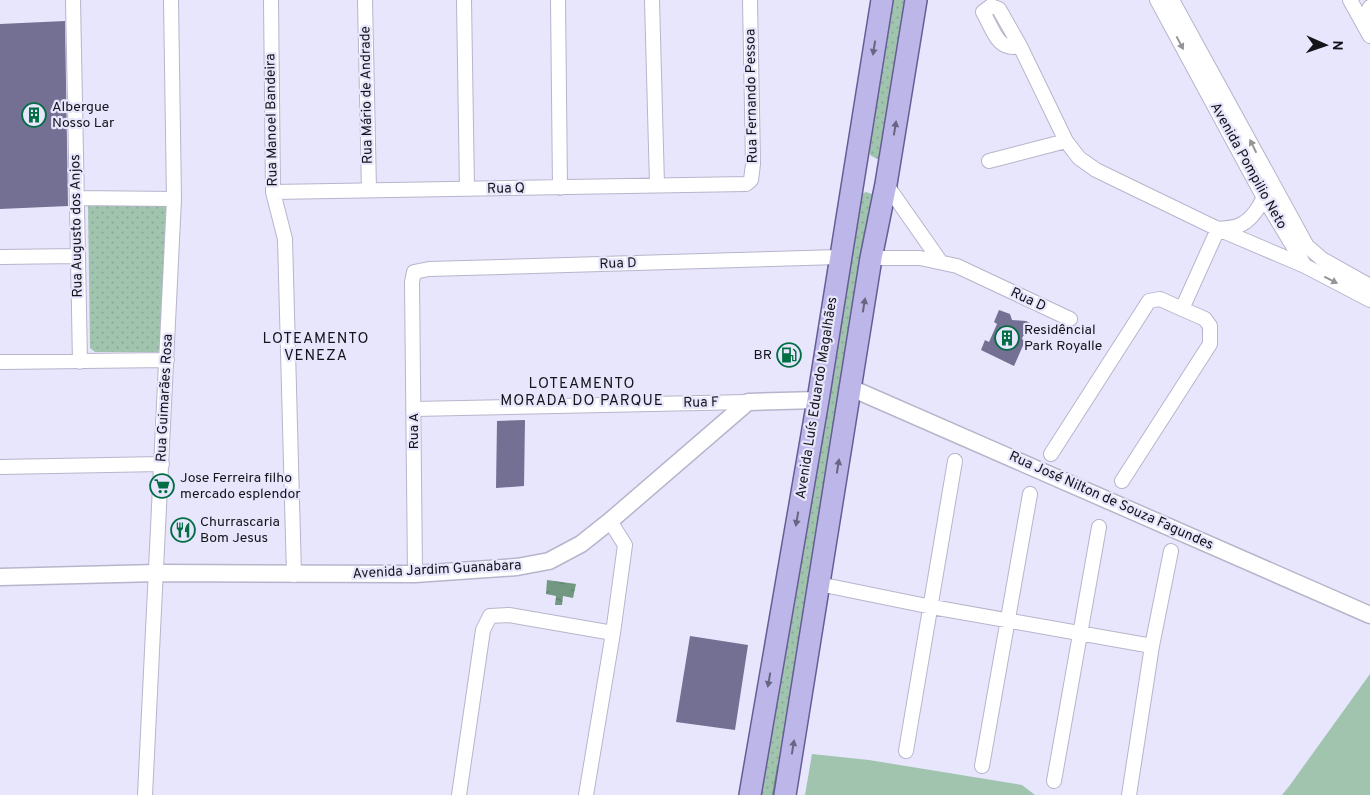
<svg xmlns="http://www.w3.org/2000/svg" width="1370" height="795" viewBox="0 0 1370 795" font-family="Overpass,sans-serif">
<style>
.green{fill:#a1c4af}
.park{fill:url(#park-dots)}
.water{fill:url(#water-ripples)}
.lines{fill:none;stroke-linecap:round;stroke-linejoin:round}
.stream{stroke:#729882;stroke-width:4}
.building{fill:#737093}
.minor-casing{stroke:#b7b5cb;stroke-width:16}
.tertiary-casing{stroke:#b7b5cb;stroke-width:19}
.primary-casing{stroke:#655e96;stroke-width:24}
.minor{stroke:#fff;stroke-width:14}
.tertiary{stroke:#fff;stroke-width:16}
.primary{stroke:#bdb6e8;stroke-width:21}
.oneway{fill:#959598}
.oneway2{fill:#686582}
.labels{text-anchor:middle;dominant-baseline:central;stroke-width:4.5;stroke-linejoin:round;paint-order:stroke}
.street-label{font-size:14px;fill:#14141b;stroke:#e7e6fc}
.poi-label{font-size:14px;fill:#14141b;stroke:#e7e6fc;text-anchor:start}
.neighbourhood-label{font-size:15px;letter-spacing:1px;fill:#14141b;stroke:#e7e6fc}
</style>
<defs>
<pattern id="park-dots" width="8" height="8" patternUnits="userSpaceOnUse" patternTransform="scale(1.25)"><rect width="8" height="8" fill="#a1c4af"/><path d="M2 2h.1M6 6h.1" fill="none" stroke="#8aa896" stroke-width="1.8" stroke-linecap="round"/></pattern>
<pattern id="water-ripples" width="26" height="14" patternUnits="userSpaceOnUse" patternTransform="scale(1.25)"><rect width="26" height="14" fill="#729882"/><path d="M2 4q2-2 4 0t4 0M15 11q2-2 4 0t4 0" fill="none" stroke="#5c7b6a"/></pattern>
</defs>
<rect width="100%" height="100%" fill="#e7e6fc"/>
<path class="green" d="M1370 674V795H1282L1290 785Z
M812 754 869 760 1022 785 1035 795H805Z"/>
<path class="park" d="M891 0H912L881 158 877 159 870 155 869 148Z
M866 192 875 195 782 795H760L859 195Z
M168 201 163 348 158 352H95L90 348 88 204Z"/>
<path class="water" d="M547 580 576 584 573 598 563 596 562 605H555L556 596 546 594Z"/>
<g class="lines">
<path class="stream" d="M774 795 779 766"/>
</g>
<path class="building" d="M65 21 68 206 0 209V24Z
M999 310 1010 314 1012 320 1026 321 1032 324 1027 336H1023L1022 339 1025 341 1014 366 981 350 985 340 989 342 997 324 994 322Z
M525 420 524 486 496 488 497 421Z
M690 636 748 645 735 730 676 722Z"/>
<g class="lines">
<g class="minor-casing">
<path id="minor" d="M73 0 80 362
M271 0 273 192 285 239 294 575
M365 0 369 190
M464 0 467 189
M558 0 560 188
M652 0 657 185
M1157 0 1264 198 1305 266 1370 300
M1172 0 1307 246 1322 259 1370 286
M1350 0 1370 36
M1362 22 1370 7
M1020 46C997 52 993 29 983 12L991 6 999 9 1020 46 1066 141 1079 158 1096 170 1218 229C1226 228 1236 228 1242 224 1256 217 1265 196 1271 182
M989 161 1066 141
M886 184 940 261
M273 192 746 184 751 180 753 164 750 0
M77 198 174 199
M0 257 77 256
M871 258H920L957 266 1070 319
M1182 309 1218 229 1305 266
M0 362 167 360
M414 409 748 402
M1051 454 1149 301 1160 299 1205 319 1210 326V344L1122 481
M0 467 162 464
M415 574 412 282 414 272 429 269 839 257
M819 584 932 607 1152 646
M906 751 955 461
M982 766 1030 494
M1054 781 1099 527
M145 795 174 199 171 0
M459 795 483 630 490 616 509 615 613 633
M586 795 613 633 625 545 610 521
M1129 795 1152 646 1171 551"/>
</g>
<g class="tertiary-casing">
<path id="tertiary" d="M851 388 1370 615
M0 577 157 573 415 574 517 567 549 561 581 544 610 521 748 402 818 400"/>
</g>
<g class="primary-casing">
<path id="primary" d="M750 795 818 400 882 0
M785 795 871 258 886 184 916 0"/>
</g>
<use href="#minor" class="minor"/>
<use href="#tertiary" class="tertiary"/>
<use href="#primary" class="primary"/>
</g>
<defs><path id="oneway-solid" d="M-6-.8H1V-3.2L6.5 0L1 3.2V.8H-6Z" transform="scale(1.25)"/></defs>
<g class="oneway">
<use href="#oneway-solid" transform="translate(1180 43) rotate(62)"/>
<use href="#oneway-solid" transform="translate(1253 146) rotate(-116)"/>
<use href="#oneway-solid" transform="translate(1331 280) rotate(27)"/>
</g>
<g class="oneway2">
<use href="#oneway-solid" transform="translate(874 48) rotate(99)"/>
<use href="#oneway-solid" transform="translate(895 128) rotate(-81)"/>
<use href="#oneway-solid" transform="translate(864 305) rotate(-81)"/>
<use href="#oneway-solid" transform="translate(838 466) rotate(-81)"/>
<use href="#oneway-solid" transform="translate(797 519) rotate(100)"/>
<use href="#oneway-solid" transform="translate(769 680) rotate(100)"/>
<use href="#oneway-solid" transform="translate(793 747) rotate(-81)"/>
</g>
<defs>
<g id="building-ring" transform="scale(1.25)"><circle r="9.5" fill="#e7e6fc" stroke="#036d44" stroke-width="1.5"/><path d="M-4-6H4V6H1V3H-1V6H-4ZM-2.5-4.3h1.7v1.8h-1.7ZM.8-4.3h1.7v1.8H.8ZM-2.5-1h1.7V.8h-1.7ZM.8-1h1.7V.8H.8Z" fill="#036d44"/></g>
<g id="fuel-ring" transform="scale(1.25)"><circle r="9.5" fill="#e7e6fc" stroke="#036d44" stroke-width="1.5"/><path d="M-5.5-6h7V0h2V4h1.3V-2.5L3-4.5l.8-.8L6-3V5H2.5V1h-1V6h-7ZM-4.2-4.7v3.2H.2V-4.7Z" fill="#036d44"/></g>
<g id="supermarket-ring" transform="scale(1.25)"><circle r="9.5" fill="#e7e6fc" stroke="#036d44" stroke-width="1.5"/><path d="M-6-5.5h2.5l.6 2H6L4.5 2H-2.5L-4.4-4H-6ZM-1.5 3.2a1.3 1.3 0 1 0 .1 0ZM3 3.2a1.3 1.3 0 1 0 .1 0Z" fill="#036d44"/></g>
<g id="restaurant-ring" transform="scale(1.25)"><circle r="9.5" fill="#e7e6fc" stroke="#036d44" stroke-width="1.5"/><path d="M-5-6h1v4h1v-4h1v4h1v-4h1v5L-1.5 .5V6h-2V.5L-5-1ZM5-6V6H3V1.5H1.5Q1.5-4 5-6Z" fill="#036d44"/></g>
</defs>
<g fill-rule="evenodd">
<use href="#building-ring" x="34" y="115"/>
<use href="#building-ring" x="1007" y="338"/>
<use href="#fuel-ring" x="789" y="355"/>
<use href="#supermarket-ring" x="162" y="486"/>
<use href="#restaurant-ring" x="183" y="530"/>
</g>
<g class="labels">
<g class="street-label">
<text transform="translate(367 95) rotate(-91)">Rua Mário de Andrade</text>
<text transform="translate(752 96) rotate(-91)">Rua Fernando Pessoa</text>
<text transform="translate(272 120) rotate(-91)">Rua Manoel Bandeira</text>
<text transform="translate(1248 166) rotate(61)">Avenida Pompilio Neto</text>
<text transform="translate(506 189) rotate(-1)">Rua Q</text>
<text transform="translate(77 226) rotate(-91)">Rua Augusto dos Anjos</text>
<text transform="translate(618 264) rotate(-2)">Rua D</text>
<text transform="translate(1028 300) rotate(25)">Rua D</text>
<text transform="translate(165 398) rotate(-87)">Rua Guimarães Rosa</text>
<text transform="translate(817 398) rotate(-81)">Avenida Luís Eduardo Magalhães</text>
<text transform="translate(701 403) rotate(-1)">Rua F</text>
<text transform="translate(414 431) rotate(-90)">Rua A</text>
<text transform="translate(1111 501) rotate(24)">Rua José Nilton de Souza Fagundes</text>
<text transform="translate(437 570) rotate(-3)">Avenida Jardim Guanabara</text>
</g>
<g class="poi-label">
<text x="52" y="107">Albergue<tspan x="52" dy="16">Nosso Lar</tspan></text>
<text x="1024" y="330">Residêncial<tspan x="1024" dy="16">Park Royalle</tspan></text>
<text x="772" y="355" text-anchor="end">BR</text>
<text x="180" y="478">Jose Ferreira filho<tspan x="180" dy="16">mercado esplendor</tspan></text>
<text x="200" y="522">Churrascaria<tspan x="200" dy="16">Bom Jesus</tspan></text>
</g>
<g class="neighbourhood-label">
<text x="316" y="339">LOTEAMENTO<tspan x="316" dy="17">VENEZA</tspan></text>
<text x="582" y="384">LOTEAMENTO<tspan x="582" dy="17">MORADA DO PARQUE</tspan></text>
</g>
</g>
<g transform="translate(1325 45) rotate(92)" stroke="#e7e6fc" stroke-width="4" paint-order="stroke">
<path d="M0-4L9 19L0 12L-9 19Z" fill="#14141b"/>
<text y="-8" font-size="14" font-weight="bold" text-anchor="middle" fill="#14141b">N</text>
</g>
</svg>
